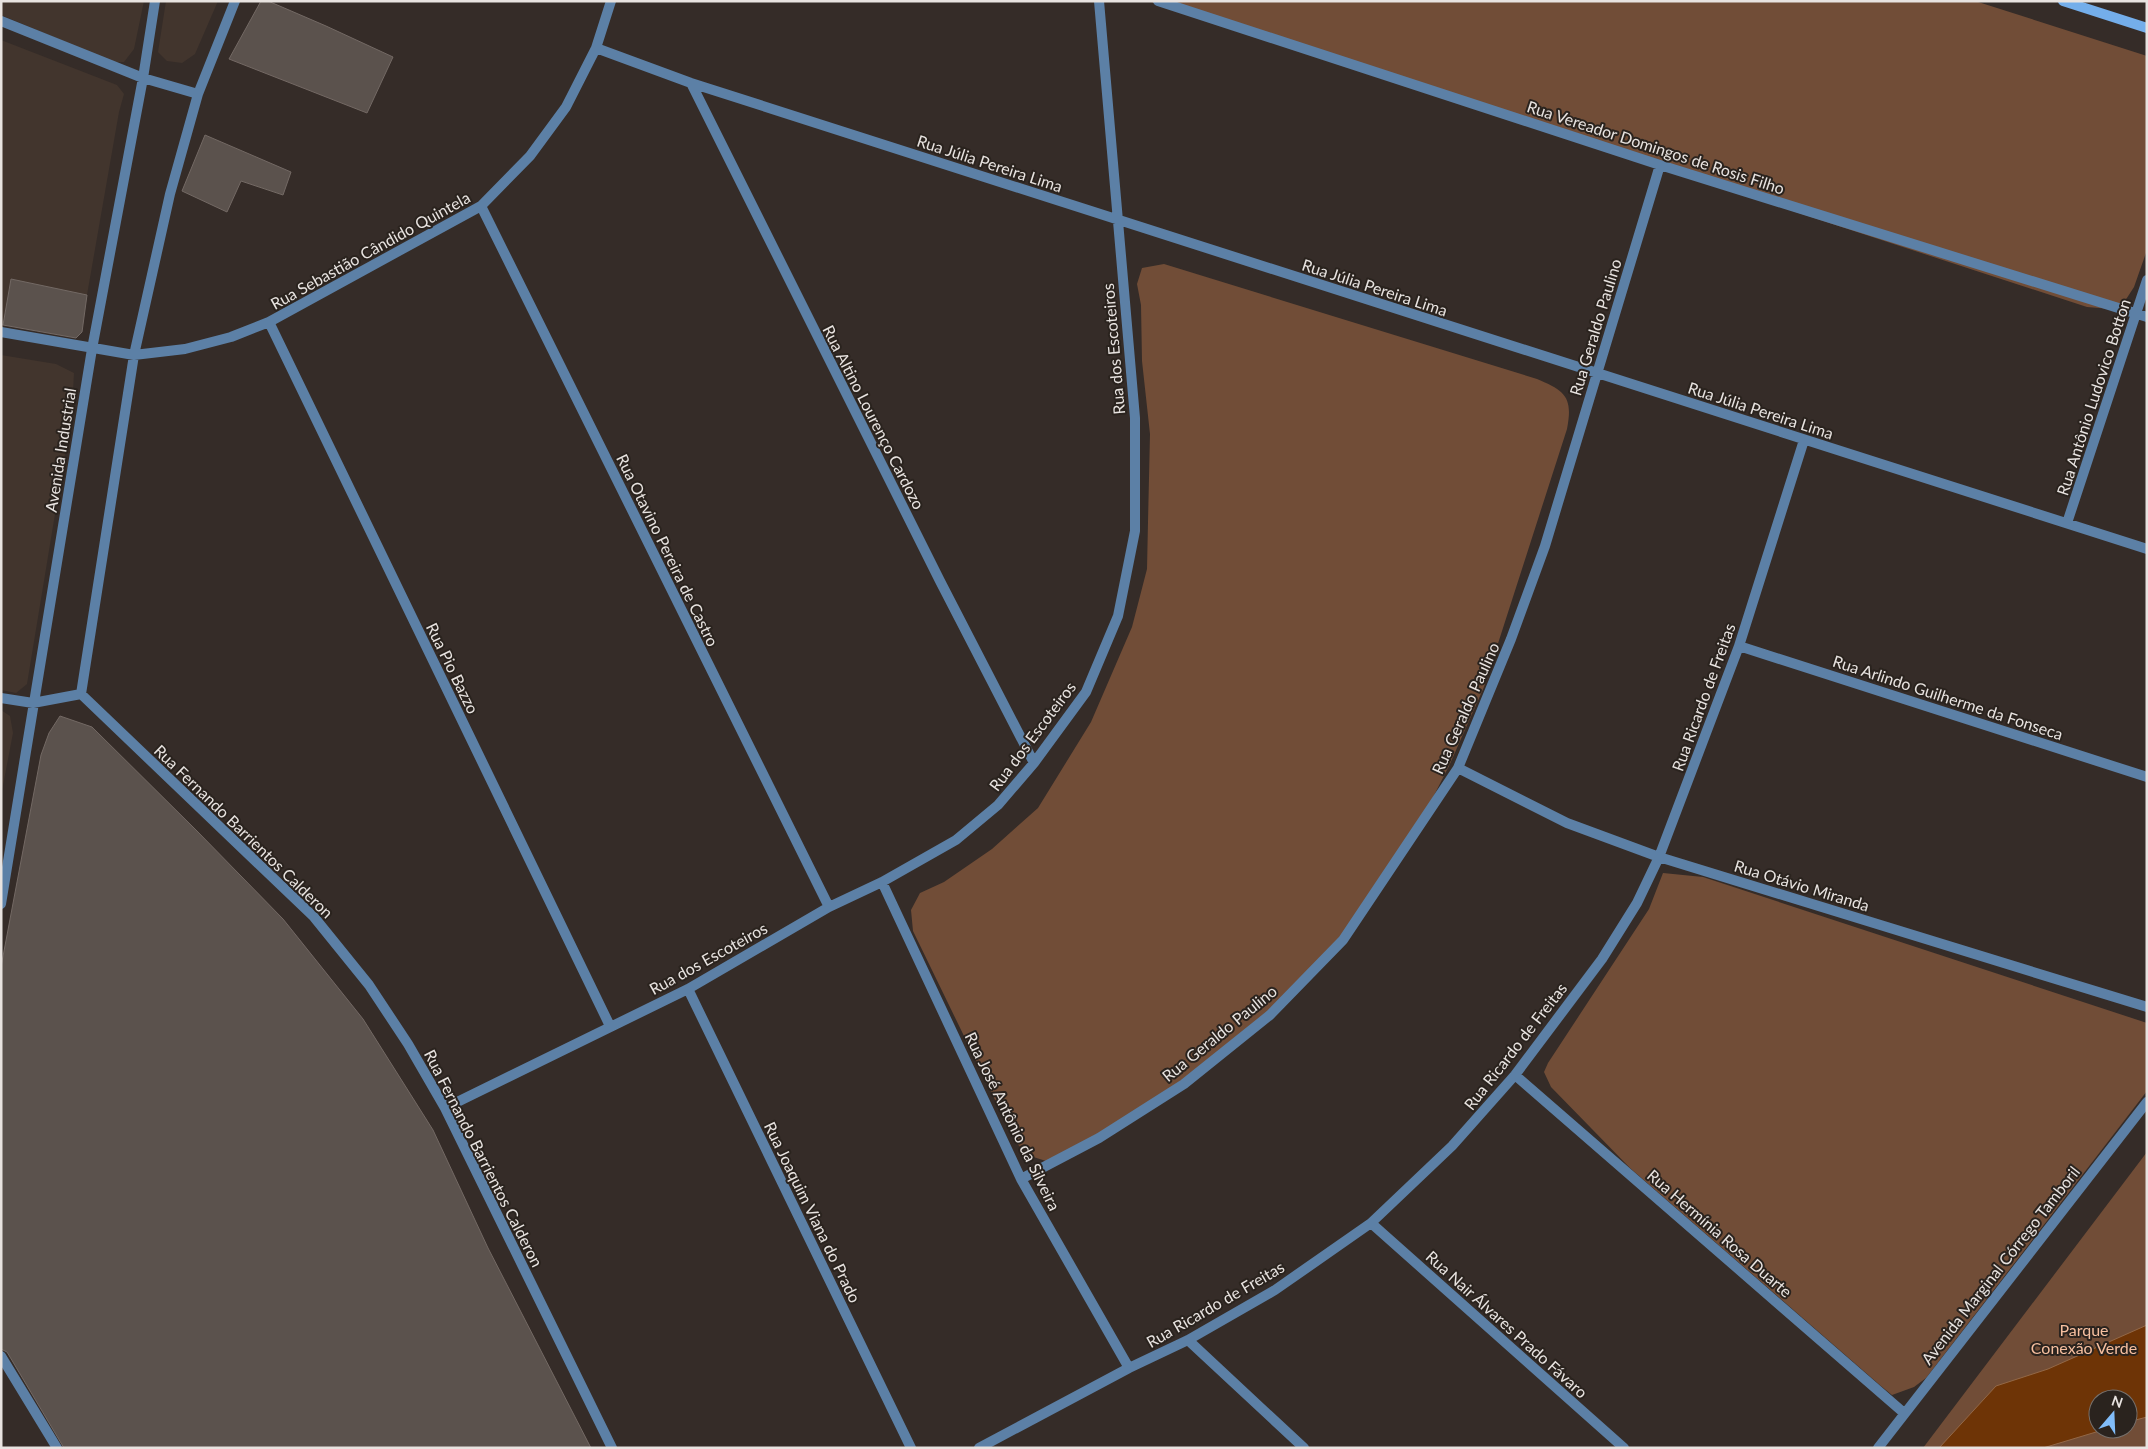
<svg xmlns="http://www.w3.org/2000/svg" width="2148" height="1449" viewBox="0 0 2148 1449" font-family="Lato,sans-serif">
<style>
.built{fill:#42352d}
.green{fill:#714d37;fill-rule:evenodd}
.water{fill:#6e3406;stroke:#936847}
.building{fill:#5b524d;stroke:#736964}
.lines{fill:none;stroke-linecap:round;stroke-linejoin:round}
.street{stroke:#5c80a6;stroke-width:10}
.secondary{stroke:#74aeea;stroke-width:10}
.labels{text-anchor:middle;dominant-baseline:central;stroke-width:4;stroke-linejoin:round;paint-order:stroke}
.street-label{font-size:16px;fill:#e8e3e0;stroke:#2a231e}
.park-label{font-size:16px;fill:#f6bf9f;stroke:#2a231e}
</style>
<rect width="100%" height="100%" fill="#352c28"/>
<path class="built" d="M1 1H144L134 49 124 62H114L104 58 1 15Z
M166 1H218L195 54 182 63 167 61 158 52Z
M1 40 117 85 124 94 119 112 87 295 11 279 2 328Z
M1 355 56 364 74 373 72 411 27 684 16 693 1 690Z
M1 710 10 716 13 733 1 796Z"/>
<path class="green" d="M1148 1H1975L2147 56V250L2134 287 2123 304 2111 309 2087 307Z
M1164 264 1537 379C1566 391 1573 398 1567 429L1484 687 1449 766 1427 809 1339 939 1268 1012 1184 1083 1097 1137 1046 1161 1027 1155 1015 1141 913 931 911 910 920 893 944 882 992 849 1038 808 1091 722 1132 627 1147 569 1148 522 1150 434 1142 361 1141 305 1137 284 1142 268Z
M1663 873 1703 877 2147 1023V1091L1926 1378 1914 1387 1892 1395 1881 1386 1630 1168 1551 1087 1544 1072 1548 1063 1649 909Z
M2147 1152V1448H1923ZM2098 1399H2128V1429H2098Z"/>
<path class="water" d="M2147 1325V1417L2128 1422V1399H2098V1429H2106L2043 1448H1939L1996 1386 2048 1369Z"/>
<path class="building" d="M261 1H268L326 26 393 57 367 113 229 59Z
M205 135 291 172 283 195 241 181 227 212 182 191Z
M11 279 87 295 82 332 76 338 3 325Z
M60 716 92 727 196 830 283 919 363 1019 433 1130 488 1248 591 1448H64L7 1352 1 1349V967L41 755 49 733Z"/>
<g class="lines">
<path class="street" d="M1158 1 1660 165 2147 317
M1 21 143 78 198 94
M596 48 691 83 2147 549
M691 83 940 581 1034 763
M481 206 829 907
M269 322 610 1026
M1 332 134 355 185 349 231 337 269 322 481 206 530 156 566 107 596 48 611 1
M2067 523 2147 280
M1739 646 2147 777
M81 694 314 917 369 985 408 1044 445 1108 612 1448
M81 694 134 355 170 194 198 94 235 1
M1 698 33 703 81 694
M1458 768 1567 823 1659 857 2147 1007
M882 882 1021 1179 1129 1368
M1 904 92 349 143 78 155 1
M688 989 911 1448
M1515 1075 1904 1413
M445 1108 688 989 829 907 882 882 956 840 998 805 1034 763 1086 692 1118 616 1135 531V418L1099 1
M1021 1179 1099 1138 1184 1084 1270 1015 1343 940 1458 768 1511 639 1545 546 1660 165
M1371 1223 1624 1448
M1188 1340 1304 1448
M1 1356 57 1448
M979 1448 1129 1368 1188 1340 1275 1290 1371 1223 1452 1146 1515 1075 1602 959 1637 903 1659 857 1739 646 1804 440
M1878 1448 2147 1102"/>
<path class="secondary" d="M2063 1 2147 28"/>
</g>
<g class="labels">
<g class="street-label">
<text transform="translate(1656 147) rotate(18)">Rua Vereador Domingos de Rosis Filho</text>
<text transform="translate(990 163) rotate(18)">Rua Júlia Pereira Lima</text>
<text transform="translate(370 250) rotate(-29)">Rua Sebastião Cândido Quintela</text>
<text transform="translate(1375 287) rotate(18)">Rua Júlia Pereira Lima</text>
<text transform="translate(1595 327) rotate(-73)">Rua Geraldo Paulino</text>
<text transform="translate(1113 349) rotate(-95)">Rua dos Escoteiros</text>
<text transform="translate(2093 397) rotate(-72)">Rua Antônio Ludovico Botton</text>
<text transform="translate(1761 410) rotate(18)">Rua Júlia Pereira Lima</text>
<text transform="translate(874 417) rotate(63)">Rua Altino Lourenço Cardozo</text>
<text transform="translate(60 450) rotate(-81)">Avenida Industrial</text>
<text transform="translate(668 550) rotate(64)">Rua Otavino Pereira de Castro</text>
<text transform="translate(453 668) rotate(64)">Rua Pio Bazzo</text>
<text transform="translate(1703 697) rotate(-70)">Rua Ricardo de Freitas</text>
<text transform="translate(1948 697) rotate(18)">Rua Arlindo Guilherme da Fonseca</text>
<text transform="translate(1465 708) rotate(-66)">Rua Geraldo Paulino</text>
<text transform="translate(1032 736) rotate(-53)">Rua dos Escoteiros</text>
<text transform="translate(244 831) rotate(44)">Rua Fernando Barrientos Calderon</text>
<text transform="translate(1802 885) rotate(17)">Rua Otávio Miranda</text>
<text transform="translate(708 958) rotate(-29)">Rua dos Escoteiros</text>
<text transform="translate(1219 1033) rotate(-39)">Rua Geraldo Paulino</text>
<text transform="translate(1515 1046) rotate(-52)">Rua Ricardo de Freitas</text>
<text transform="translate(1013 1121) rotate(64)">Rua José Antônio da Silveira</text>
<text transform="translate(484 1158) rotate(63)">Rua Fernando Barrientos Calderon</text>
<text transform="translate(813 1212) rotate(64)">Rua Joaquim Viana do Prado</text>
<text transform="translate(1720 1233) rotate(41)">Rua Hermínia Rosa Duarte</text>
<text transform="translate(2000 1265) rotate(-52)">Avenida Marginal Córrego Tamboril</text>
<text transform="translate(1215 1304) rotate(-30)">Rua Ricardo de Freitas</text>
<text transform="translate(1507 1324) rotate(42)">Rua Nair Álvares Prado Fávaro</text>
</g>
<g class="park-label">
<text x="2084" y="1329">Parque<tspan x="2084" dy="18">Conexão Verde</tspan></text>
</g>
</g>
<rect width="2148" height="1449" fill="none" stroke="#e8e3e0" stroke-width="5"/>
<g transform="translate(2113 1414) rotate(19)"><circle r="24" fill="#2a231e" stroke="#76706c"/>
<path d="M0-4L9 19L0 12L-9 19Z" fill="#81bdfa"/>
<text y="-8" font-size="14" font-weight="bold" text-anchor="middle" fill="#e8e3e0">N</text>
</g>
</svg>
